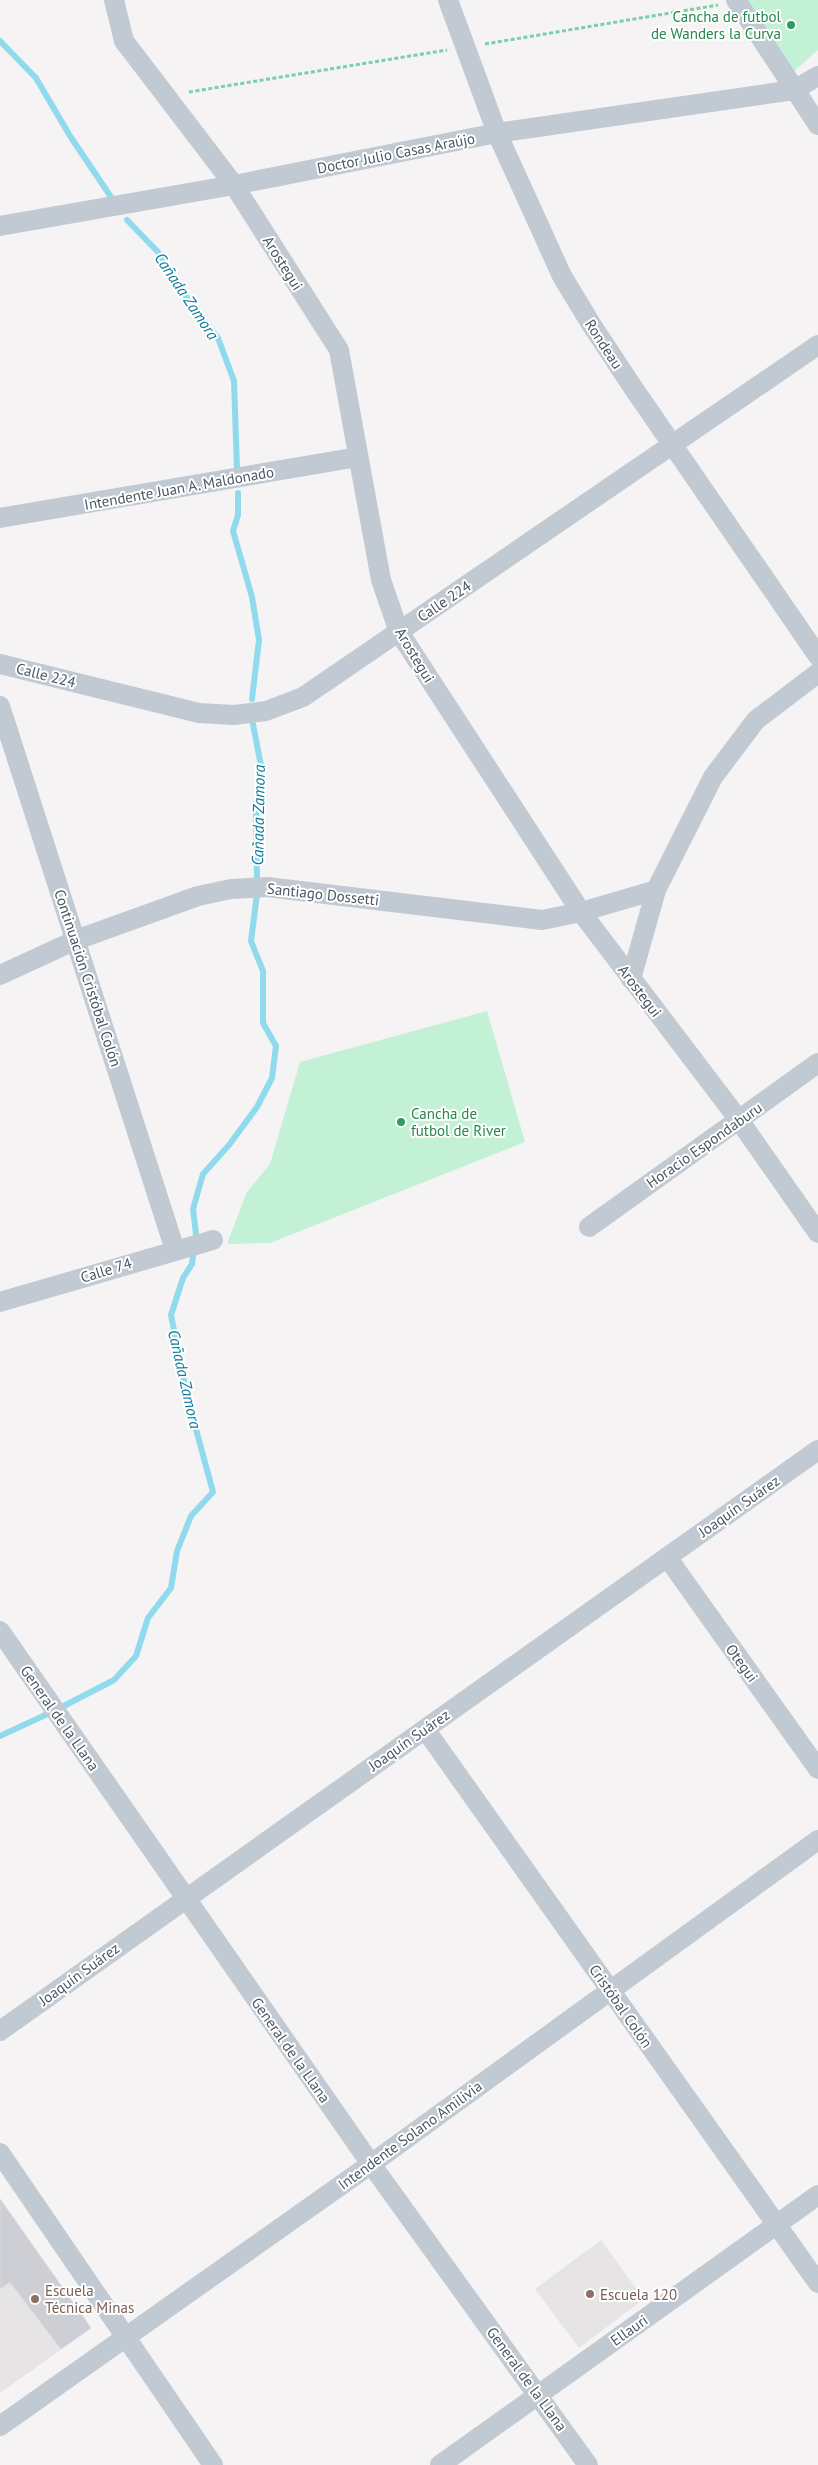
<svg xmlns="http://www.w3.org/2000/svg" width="818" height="2465" viewBox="0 0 818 2465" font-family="'PT Sans',sans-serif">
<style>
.education{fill:#e6e4e5}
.green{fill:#c3f1d5}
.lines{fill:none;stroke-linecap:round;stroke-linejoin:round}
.stream{stroke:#90daee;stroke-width:6}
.building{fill:#cdcfd5;stroke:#d7d9de}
.path{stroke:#7ad0a6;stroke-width:3;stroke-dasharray:4 2.5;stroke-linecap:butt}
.minor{stroke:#c1cad2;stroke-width:20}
.leisure-dot{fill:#2e9e5b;stroke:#fff;stroke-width:2}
.education-dot{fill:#8d6e63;stroke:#fff;stroke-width:2}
.labels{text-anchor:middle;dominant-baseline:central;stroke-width:4;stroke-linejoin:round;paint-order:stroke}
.leisure-label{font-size:15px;fill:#27864d;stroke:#fff;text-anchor:end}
.street-label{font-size:15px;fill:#4a5661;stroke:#fff}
.education-label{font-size:15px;fill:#785e54;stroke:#fff;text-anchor:start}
.water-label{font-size:16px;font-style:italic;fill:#0c7c9b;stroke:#fff}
</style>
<rect width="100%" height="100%" fill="#f5f3f3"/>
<path class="education" d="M0 2199 91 2328 0 2393Z
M601 2240 644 2299 579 2348 535 2289Z"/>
<path class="green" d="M748 0H818V50L793 72Z
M487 1011 525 1142 270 1243 227 1244 247 1192 270 1164 300 1062Z"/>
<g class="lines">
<path class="stream" d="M0 41 36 78 70 136 111 197
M127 220 158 252 194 309 218 338 234 381 237 470
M238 493V515L233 531 252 597 259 640 252 699
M252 719 262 771 256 806 257 881
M0 1736 56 1710 114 1680 136 1656 148 1618 171 1588 177 1551 191 1516 213 1492 187 1396 171 1315 183 1278 192 1264 196 1234 193 1209 203 1174 229 1145 257 1107 272 1078 276 1046 263 1023V971L251 941 257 894"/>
</g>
<path class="building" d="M0 2199 91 2328 61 2349 10 2282 0 2289Z"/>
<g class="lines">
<path class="path" d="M485 44 718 5
M189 92 447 50"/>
<path class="minor" d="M114 0 124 41 234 185 339 350 381 580 399 632 581 912 739 1120 818 1233
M448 0 497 133 562 276 591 324 634 389 818 656
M736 0 818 125
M0 226 234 185 497 133 794 90 818 76
M0 518 358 457
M0 664 199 713 234 715 266 711 303 697 818 345
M0 706 175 1250
M0 975 76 940 198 896 231 889 267 887 542 920 581 912 656 890 713 777 756 720 818 673
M631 979 656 890
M589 1227 818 1063
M0 1302 213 1240
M667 1557 818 1769
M0 1631 371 2164 588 2465
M425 1729 818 2283
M0 2031 818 1450
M0 2153 213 2465
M0 2426 371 2164 818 1840
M440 2465 818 2195"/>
</g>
<g class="leisure-dot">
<circle cx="791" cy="25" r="5"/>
<circle cx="401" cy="1122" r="5"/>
</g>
<g class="education-dot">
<circle cx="590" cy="2294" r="5"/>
<circle cx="35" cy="2299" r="5"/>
</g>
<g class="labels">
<g class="leisure-label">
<text x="781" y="16">Cancha de futbol<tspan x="781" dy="17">de Wanders la Curva</tspan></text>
<text x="411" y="1113" text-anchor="start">Cancha de<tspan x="411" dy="17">futbol de River</tspan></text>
</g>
<g class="street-label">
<text transform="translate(396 153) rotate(-11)">Doctor Julio Casas Araújo</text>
<text transform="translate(283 263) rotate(58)">Arostegui</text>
<text transform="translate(604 344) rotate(57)">Rondeau</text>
<text transform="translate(179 488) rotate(-10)">Intendente Juan A. Maldonado</text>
<text transform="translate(444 601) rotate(-34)">Calle 224</text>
<text transform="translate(415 655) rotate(59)">Arostegui</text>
<text transform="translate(46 675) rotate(14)">Calle 224</text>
<text transform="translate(323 894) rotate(6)">Santiago Dossetti</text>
<text transform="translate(88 978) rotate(72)">Continuación Cristóbal Colón</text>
<text transform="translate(640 991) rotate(53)">Arostegui</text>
<text transform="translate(704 1145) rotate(-35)">Horacio Espondaburu</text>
<text transform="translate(106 1270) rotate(-17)">Calle 74</text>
<text transform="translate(739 1506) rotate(-35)">Joaquín Suárez</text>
<text transform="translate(742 1663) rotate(54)">Otegui</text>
<text transform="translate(60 1718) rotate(55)">General de la Llana</text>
<text transform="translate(409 1740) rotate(-35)">Joaquín Suárez</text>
<text transform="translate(79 1974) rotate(-36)">Joaquín Suárez</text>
<text transform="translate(621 2006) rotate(55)">Cristóbal Colón</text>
<text transform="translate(291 2050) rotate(55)">General de la Llana</text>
<text transform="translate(410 2135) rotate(-36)">Intendente Solano Amilivia</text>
<text transform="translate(629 2330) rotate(-35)">Ellauri</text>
<text transform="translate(527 2379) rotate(54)">General de la Llana</text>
</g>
<g class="education-label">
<text x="45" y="2290">Escuela<tspan x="45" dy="17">Técnica Minas</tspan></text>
<text x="600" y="2294">Escuela 120</text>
</g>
<g class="water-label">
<text transform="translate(187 296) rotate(56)">Cañada Zamora</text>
<text transform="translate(258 815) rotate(-89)">Cañada Zamora</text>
<text transform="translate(185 1379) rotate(77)">Cañada Zamora</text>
</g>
</g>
</svg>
